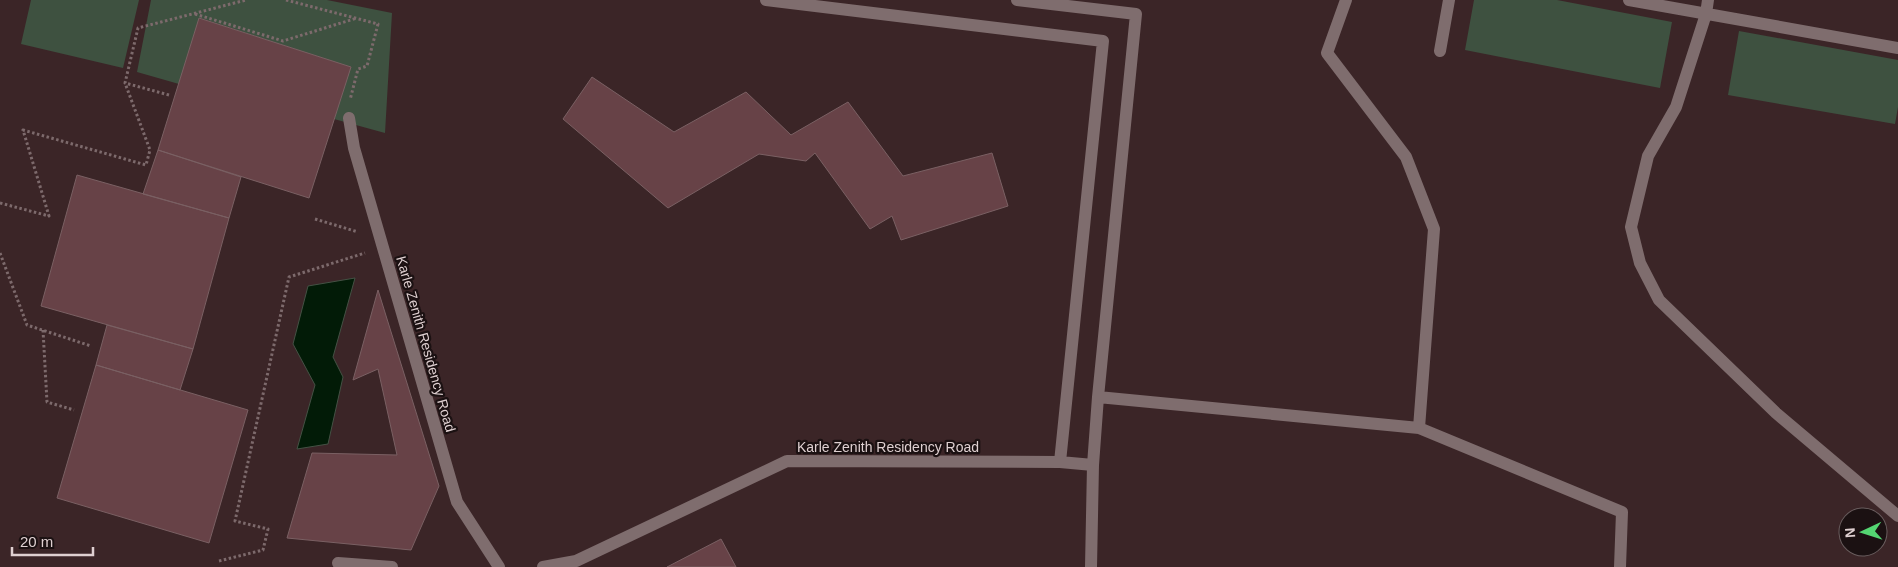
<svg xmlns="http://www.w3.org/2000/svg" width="1898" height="567" viewBox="0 0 1898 567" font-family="Helvetica,sans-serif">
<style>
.green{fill:#3e5140}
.water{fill:#021b07;stroke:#445144}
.building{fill:#674247;stroke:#7a6063}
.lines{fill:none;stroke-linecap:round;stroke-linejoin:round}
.path{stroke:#7d6a6c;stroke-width:3;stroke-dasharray:2.5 2.5;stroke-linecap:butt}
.minor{stroke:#7f6d6e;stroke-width:12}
.labels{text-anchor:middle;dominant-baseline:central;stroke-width:4.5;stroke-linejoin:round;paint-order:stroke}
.street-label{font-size:14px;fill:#dfd0d1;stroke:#1b1112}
</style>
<rect width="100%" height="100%" fill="#3b2527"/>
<path class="green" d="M31 0H139L123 68 21 44Z
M151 0H327L392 13 385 133 334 119 350 67 200 18 179 84 137 72Z
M1474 0H1557L1672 22 1660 88 1465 50Z
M1739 31 1898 60V107L1895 124 1728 95Z"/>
<path class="water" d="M355 278 333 357 343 377 328 444 297 449 315 385 293 344 308 286Z"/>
<path class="building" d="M199 18 351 67 309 198 158 150Z
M592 77 674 132 746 92 791 135 848 102 903 176 992 153 1008 206 901 240 892 216 870 229 815 153 806 161 759 154 668 208 563 119Z
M158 150 241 177 229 218 143 194Z
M77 175 229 218 193 349 41 306Z
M378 290 439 486 411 550 287 538 312 453 397 455 378 369 353 380Z
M107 325 193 349 180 390 96 365Z
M96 365 248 410 209 543 57 498Z
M721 539 736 567H667Z"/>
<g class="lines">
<path class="path" d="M286 0 378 24 367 66 358 69 350 100
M195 14 283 41 357 18
M169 95 125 83 138 28 246 0
M0 203 49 216 23 130 146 165 150 150 125 83
M315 219 358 232
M0 253 27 325 91 346
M43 330 47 402 74 410
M219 561 263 550 268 529 235 521 289 277 365 253"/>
<path class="minor" d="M766 0 1103 41 1060 462
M1017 0 1136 14 1098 397
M1346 0 1327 53 1406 157 1434 229 1419 428
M1629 0 1898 48
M1708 0 1706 14 1676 107 1648 156 1631 227 1640 263 1659 300 1776 413 1898 516
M1440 51 1449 0
M349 118 354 148 457 502 499 567
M1093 465 1098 397 1419 428 1622 512 1620 567
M338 563 392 567
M543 567 576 561 787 461 1060 462 1093 465 1091 567"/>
</g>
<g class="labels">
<g class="street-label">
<text transform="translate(426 344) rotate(74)">Karle Zenith Residency Road</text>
<text x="888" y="447">Karle Zenith Residency Road</text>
</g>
</g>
<g transform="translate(1863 532) rotate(266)"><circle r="24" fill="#1b1112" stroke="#695d5e"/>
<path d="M0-4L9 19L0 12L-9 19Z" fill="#54d672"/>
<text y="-8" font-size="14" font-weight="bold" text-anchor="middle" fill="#dfd0d1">N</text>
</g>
<path d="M12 547v8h81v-8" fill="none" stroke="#dfd0d1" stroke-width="2.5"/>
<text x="20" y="547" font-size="15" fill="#dfd0d1" stroke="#1b1112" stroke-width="4" paint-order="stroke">20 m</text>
</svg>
